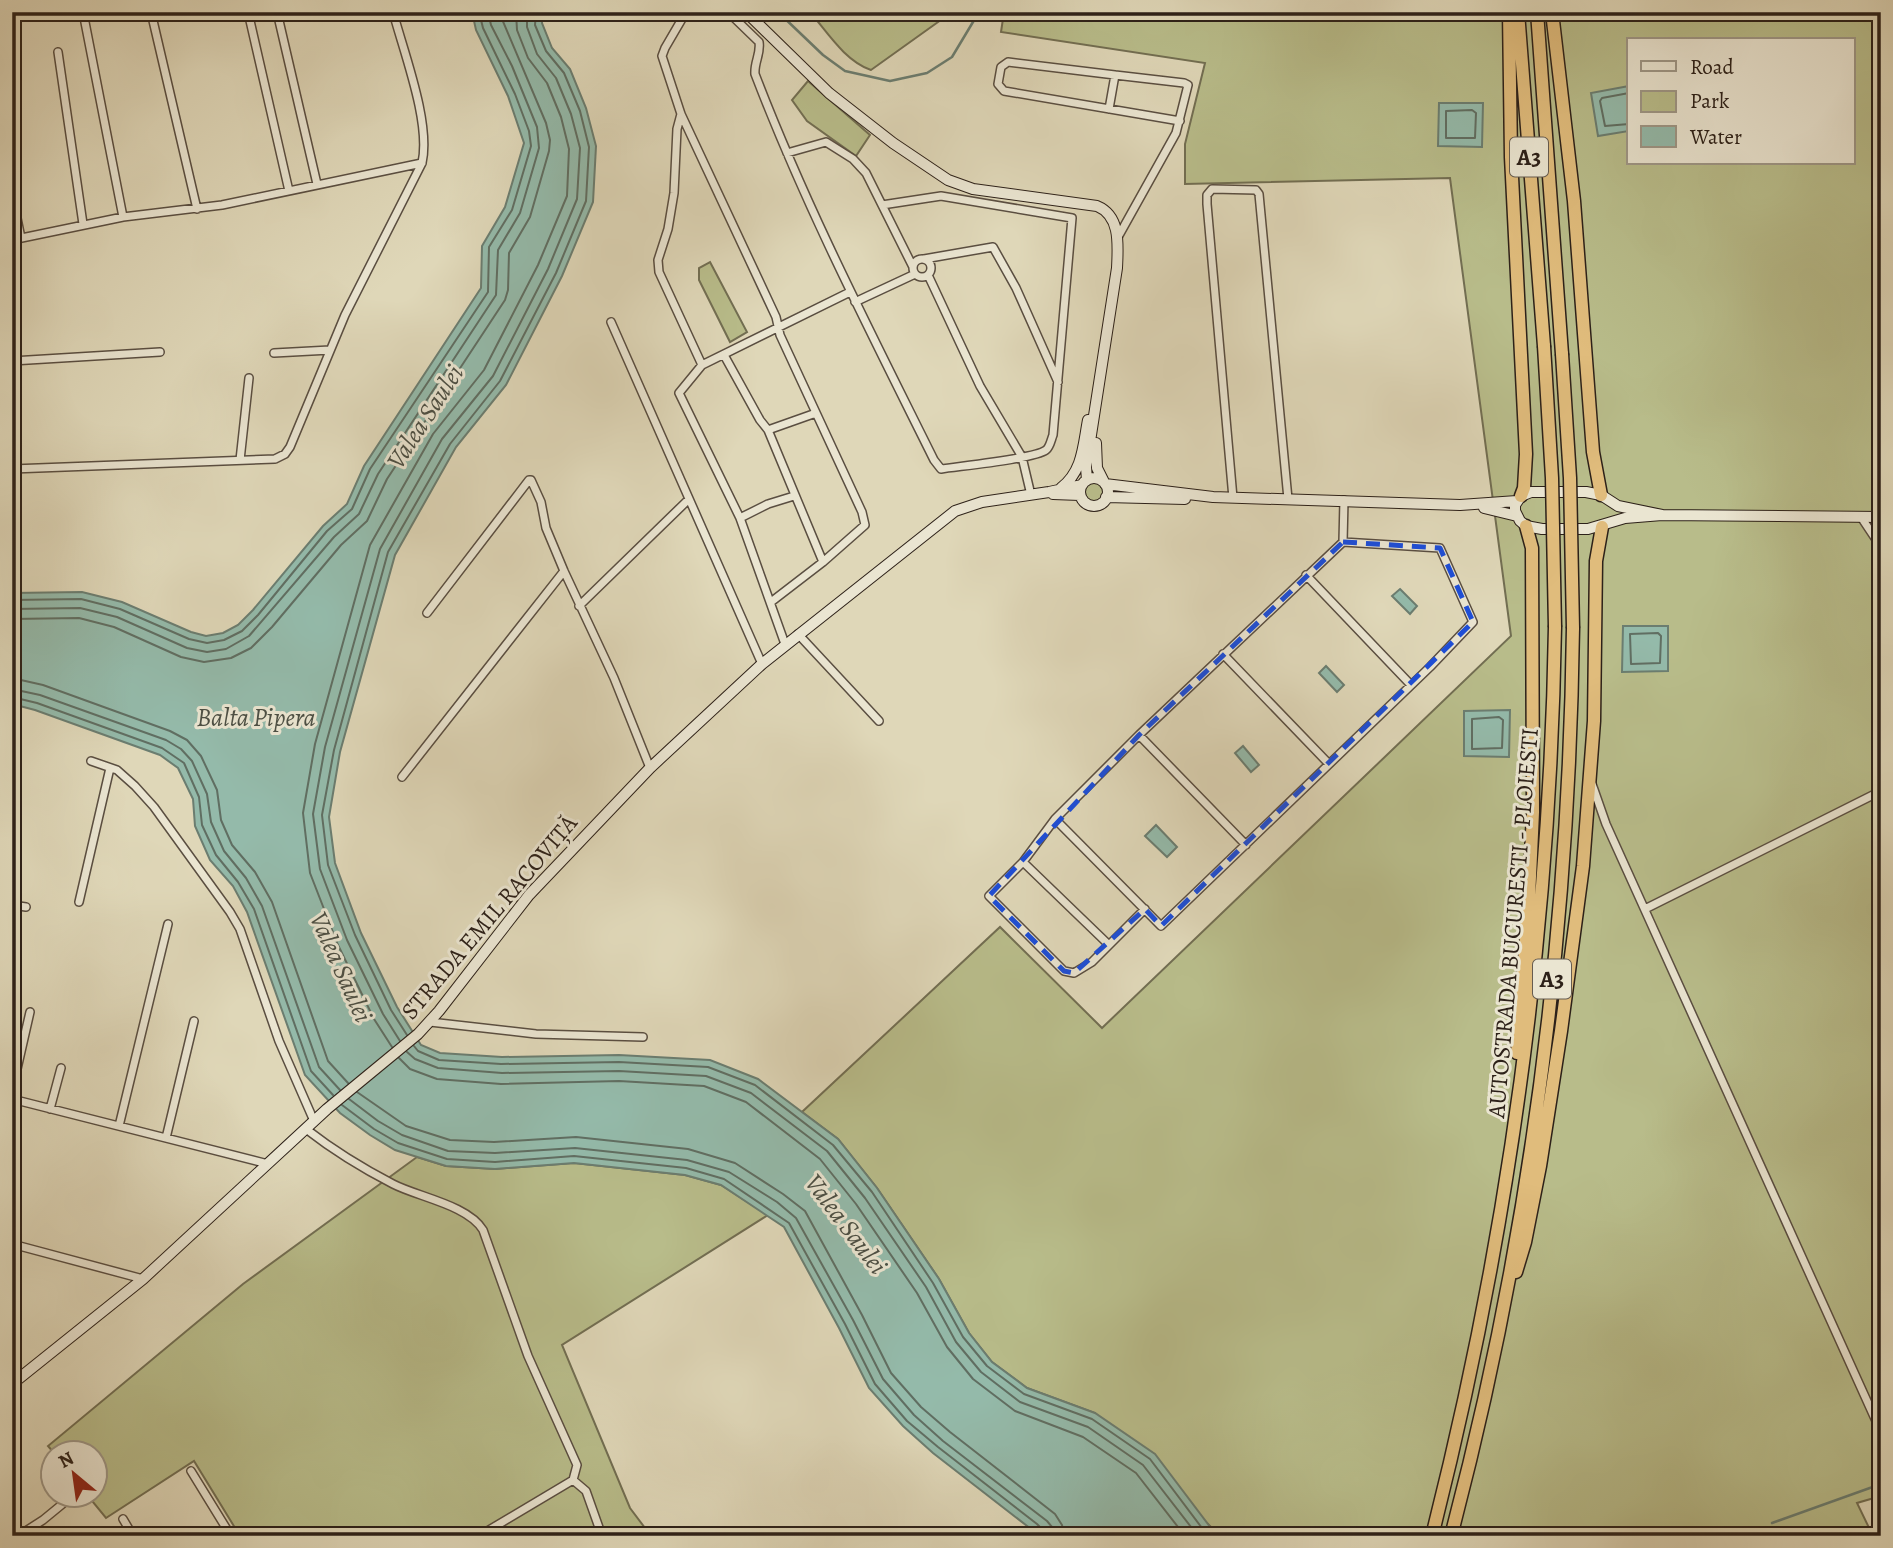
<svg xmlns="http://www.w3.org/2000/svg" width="1893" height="1548" viewBox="0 0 1893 1548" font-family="Alegreya,serif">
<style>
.green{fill:#b8bc8a;stroke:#726e52;stroke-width:2;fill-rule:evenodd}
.water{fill:#94baaa;stroke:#6b7d70;stroke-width:2}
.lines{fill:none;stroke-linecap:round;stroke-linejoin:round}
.shore{stroke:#606e62;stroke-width:2}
.stream{stroke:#6b7d70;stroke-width:2.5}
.street-casing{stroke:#5a4e41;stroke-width:10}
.secondary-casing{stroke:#2d2119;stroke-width:12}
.highway-casing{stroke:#2d2119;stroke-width:15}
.street{stroke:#eae5d1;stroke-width:7}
.secondary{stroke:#eae5d1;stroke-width:10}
.highway{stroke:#e0bc7c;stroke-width:12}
.highway-bridge-casing{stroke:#2d2119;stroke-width:15;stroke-linecap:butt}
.highway-bridge{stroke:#e0bc7c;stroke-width:12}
.marked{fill:none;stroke:#1d4ed8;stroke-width:5;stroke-dasharray:14 9;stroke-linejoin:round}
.labels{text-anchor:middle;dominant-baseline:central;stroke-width:6;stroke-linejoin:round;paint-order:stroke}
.shield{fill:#eae5d1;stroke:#665c50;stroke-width:2}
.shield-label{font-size:23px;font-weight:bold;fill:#2d2119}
.street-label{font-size:24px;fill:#2d2119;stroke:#eae5d1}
.water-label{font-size:26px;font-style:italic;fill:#4c4f44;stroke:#eae5d1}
</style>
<rect width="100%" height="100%" fill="#dfd7b8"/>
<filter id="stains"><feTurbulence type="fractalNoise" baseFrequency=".00286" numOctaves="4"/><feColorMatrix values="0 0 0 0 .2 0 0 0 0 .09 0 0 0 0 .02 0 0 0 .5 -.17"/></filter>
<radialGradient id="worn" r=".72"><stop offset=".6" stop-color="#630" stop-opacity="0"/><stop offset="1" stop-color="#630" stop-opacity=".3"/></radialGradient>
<path class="green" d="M810 12H952L871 70C845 61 828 33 810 12Z
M1004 12H1881V1496L1857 1503 1873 1536H1217L1212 1528 1095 1413 1027 1388 992 1362 969 1333 939 1279 877 1188 838 1139 802 1112 1000 927 1102 1028 1511 636 1450 178 1185 184V144L1205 63 1001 32ZM1629 40H1853V163H1629Z
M808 81 870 135 856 156 807 121 792 100Z
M710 262 747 332 730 342 699 280V268Z
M1085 492a9 9 0 1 1 18 0a9 9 0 1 1-18 0Z
M417 1157 446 1166 495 1169 574 1163 685 1175 721 1185 768 1215 562 1345 630 1508 651 1536H240L194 1461 106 1518 88 1496H94V1454L54 1453 48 1446 243 1284Z"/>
<path class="water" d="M472 12H543L542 23 552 48 570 69 586 108 596 146 593 202 562 276 506 385 456 447 395 555 340 752 329 817 335 863 361 933 397 1007 421 1045 440 1053 502 1057 619 1055 710 1060 758 1079 838 1139 877 1188 939 1279 969 1333 992 1362 1027 1388 1095 1413 1155 1454 1217 1536H1040L933 1453 903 1426 869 1388 839 1328 784 1227 721 1185 685 1175 574 1163 495 1169 446 1166 395 1150 370 1135 340 1113 305 1075 247 912 233 886 210 860 195 826 193 799 178 768 160 755 35 710 12 704V593L82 592 122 602 191 632 206 636 223 633 238 625 253 610 323 526 347 504 364 466 481 288 482 246 505 207 524 143 508 96 476 30Z
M1629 86V131L1598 136 1591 93Z
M1439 103H1483L1482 147 1438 146Z
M1400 589 1417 606 1410 614 1392 596Z
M1623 626H1668V671L1622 672Z
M1326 666 1344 685 1337 692 1319 673Z
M1510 710 1509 757 1464 756V711Z
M1243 746 1259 765 1251 772 1235 753Z
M1156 825 1177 847 1167 857 1145 836Z"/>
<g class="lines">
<path class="shore" d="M1629 93 1602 98 1600 101 1605 126 1629 124
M1472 110 1476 113 1475 138H1446V111Z
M12 600 81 599 120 609 189 639 207 643 224 640 242 631 258 615 327 531 352 509 370 469 488 292 489 247 512 210 531 146 529 131 515 94 483 28 479 12
M12 609 80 608 117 617 187 648 207 652 226 649 249 636 334 537 359 514 378 474 496 295 498 250 520 213 539 148 537 127 512 66 491 25 488 12
M12 619 79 618 114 627 181 657 204 662 231 658 251 648 272 627 341 545 367 521 387 479 505 300 508 290 509 253 530 217 549 151 550 140 546 123 499 12
M1658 633 1661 636 1660 663 1631 664 1630 634Z
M12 678 43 685 170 731 187 740 201 756 217 790 221 820 232 845 255 872 272 902 328 1061 348 1083
M12 689 40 695 166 740 181 749 192 761 207 794 211 822 224 851 246 878 262 906 319 1067 340 1090
M12 697 37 703 162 748 184 763 199 797 202 825 216 855 238 882 254 909 311 1071 333 1095
M1499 717 1503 720 1502 748 1472 749V719Z
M407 1035 391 1010 355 935 328 865 322 815 334 750 388 552 450 444 500 381 556 273 586 201 589 147 580 111 564 73 546 51 535 25 536 12
M400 1041 383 1014 347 940 320 869 313 814 325 747 380 549 442 439 493 376 548 269 577 199 580 148 571 114 556 78 537 54 527 27V12
M414 1046 418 1051 439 1060 501 1064 619 1062 708 1067 755 1085 833 1145 872 1192 933 1283 963 1337 987 1366 1024 1394 1092 1419 1150 1459 1208 1536
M392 1047 374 1019 338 945 310 873 303 813 315 744 370 545 433 434 484 370 538 265 567 196 569 149 561 117 547 83 528 58 517 30 516 12
M407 1052 415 1059 438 1068 502 1073 619 1071 706 1076 751 1093 827 1151 865 1198 926 1287 956 1342 981 1372 1020 1402 1088 1427 1143 1465 1198 1536
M399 1058 410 1069 437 1079 501 1084 619 1081 704 1086 746 1102 820 1159 856 1204 917 1293 947 1347 973 1379 1015 1411 1083 1437 1136 1473 1185 1536
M357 1092 406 1126 450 1140 494 1142 576 1137 688 1149 735 1163 783 1194 805 1211 862 1315 891 1373 921 1407 950 1432 1055 1514 1062 1525 1064 1536
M349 1099 378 1121 402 1135 448 1151 495 1153 575 1148 687 1160 729 1172 777 1202 796 1218 853 1320 883 1379 914 1415 943 1441 1047 1521 1052 1527 1053 1536
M342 1105 374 1129 398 1143 447 1159 495 1162 574 1156 686 1168 724 1179 789 1223 845 1324 875 1384 907 1421 938 1447 1037 1524 1043 1530 1044 1536"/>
<path class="stream" d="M778 12 823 55 845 71 890 81 927 73 952 57 979 12
M1772 1523 1881 1484
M1734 1536 1758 1528"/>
<g class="street-casing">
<path id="street" d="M83 12 123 217
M151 12 197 209
M248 12 289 191
M277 12 317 184
M686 12 665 48 662 56 681 114 776 317 780 335 862 512 865 525 823 562 771 602
M728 12 759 42C761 54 754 62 755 74 806 207 871 333 934 460L941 469C960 466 1034 459 1046 450 1050 447 1051 440 1053 435L1072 218 941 196 882 205
M58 52 83 224
M1115 75 1008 62 1001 67 998 84 1004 91 1180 121
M1109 109 1115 75 1184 83 1188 85 1176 133 1118 237
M681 114 677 129 674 193 668 229 658 260 659 272 702 365
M787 153 826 142 853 159 866 173 913 267
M12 194 21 238
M12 240 123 217 222 205 422 163
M913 268a9 9 0 1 1 18 0a9 9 0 1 1-18 0Z
M924 259 993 247 1016 288 1058 382
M928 275 980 386 1022 457 1031 495
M855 302 915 274
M611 322 762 664
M274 353 330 350
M724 355 760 420 768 430 823 562
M12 361 160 352
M768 430 816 413
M240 460 249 378
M12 469 275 459 285 454 290 447 345 315 422 163C431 123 404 53 393 12
M1233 498 1207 204V195L1212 189 1256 190 1259 194 1288 499
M1861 517 1881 547
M740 518 768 504 794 496
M1306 575 1411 685
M579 606 689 499
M427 613 529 480H531L541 502 546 528 564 571 614 678 650 768
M798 634 879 721
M785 644 740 518 679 393 702 365 850 292
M1223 654 1329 764
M1139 735 1246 845
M91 761 117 770 135 786 154 807 230 912 240 929 279 1041 314 1121
M12 777 16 763
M402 777 564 571
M1592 784 1606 824 1881 1432
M1055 819 1161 926 1430 667 1473 622 1440 548 1343 542
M1023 862 1108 944
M79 902 110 768
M12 905 26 907
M1145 909 1092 962 1074 973 1064 971 989 896 1023 862 1055 819 1139 735 1343 542 1344 500
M1645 909 1881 791
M430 1022 536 1034 643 1037
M12 1091 30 1012
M12 1099 268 1164
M50 1109 61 1068
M119 1126 168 924
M306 1129C333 1150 362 1168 393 1184 418 1197 468 1205 483 1230L528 1356 577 1465 573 1480 479 1536
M166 1138 194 1021
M12 1244 143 1279
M191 1471 231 1536
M573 1480 586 1491 602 1536
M123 1519 133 1536
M18 1536 43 1520 71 1497"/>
</g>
<g class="secondary-casing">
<path id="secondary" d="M746 12 829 93 893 143 948 180 973 189 1097 206C1121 216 1118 245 1117 268L1086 467 1087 480
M1096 443 1097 468 1104 482
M1080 492a14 14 0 1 1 28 0a14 14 0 1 1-28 0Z
M1105 484 1213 497 1460 505 1517 501
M1061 488C1083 471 1083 446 1088 420
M1053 494 1080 495
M1106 497 1185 499
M1484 508 1517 516
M1662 515 1618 506 1601 495 1586 492H1531L1521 496 1515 505V511L1520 521 1526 526 1542 529H1588L1625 518 1662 515 1881 517
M12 1384 143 1279 327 1109 418 1034 439 1011 529 895 650 768 762 664 955 511 982 502 1049 492 1082 485"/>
</g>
<g class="highway-casing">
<path id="highway" d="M1509 12 1511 157 1526 454 1524 488 1521 496
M1518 12 1544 346
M1537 12 1562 354
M1552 12 1574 201 1593 452 1601 495
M1517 1053 1529 898 1533 812 1532 548 1526 526
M1516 1272 1525 1242 1540 1166 1561 1031 1583 866 1594 721 1596 561 1602 527
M1432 1536C1508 1237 1550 935 1555 627
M1451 1536C1529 1241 1569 933 1573 628"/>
</g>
<use href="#street" class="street"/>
<use href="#secondary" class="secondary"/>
<use href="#highway" class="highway"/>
<g class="highway-bridge-casing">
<path id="highway-bridge" d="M1544 346 1552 478 1555 627
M1562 354 1570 478 1573 628"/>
</g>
<use href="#highway-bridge" class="highway-bridge"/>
</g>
<path class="marked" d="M1343 542 1440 548 1473 622 1161 926 1145 909 1074 973 1064 971 989 896 1139 735Z"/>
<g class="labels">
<g class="shield">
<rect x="1510" y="137.5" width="38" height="39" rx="5"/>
<rect x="1533" y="959.5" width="38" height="39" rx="5"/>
</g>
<g class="shield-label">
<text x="1529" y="157">A3</text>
<text x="1552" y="979">A3</text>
</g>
<g class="street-label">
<text transform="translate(489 917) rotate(-50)">STRADA EMIL RACOVIȚĂ</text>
<text transform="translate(1513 923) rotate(-85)">AUTOSTRADA BUCURESTI - PLOIESTI</text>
</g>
<g class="water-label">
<text transform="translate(425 417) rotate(-57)">Valea Saulei</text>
<text x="256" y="717">Balta Pipera</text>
<text transform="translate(341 967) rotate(66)">Valea Saulei</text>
<text transform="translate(846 1224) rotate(53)">Valea Saulei</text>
</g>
</g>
<rect width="1893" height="1548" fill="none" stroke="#dfd7b8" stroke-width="42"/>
<rect x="14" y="14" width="1865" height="1520" fill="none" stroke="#2d2119" stroke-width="3.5"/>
<rect x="21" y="21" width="1851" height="1506" fill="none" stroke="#2d2119" stroke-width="2"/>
<rect x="1627" y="38" width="228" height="126" fill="#eae5d1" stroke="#9e9787" stroke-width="2"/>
<rect x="1641" y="61" width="35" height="10" fill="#eae5d1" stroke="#9e9787" stroke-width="2"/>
<text x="1690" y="74" font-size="21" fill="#2d2119">Road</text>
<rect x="1641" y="91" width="35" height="21" fill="#b8bc8a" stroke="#9e9787" stroke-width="2"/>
<text x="1690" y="108" font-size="21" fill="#2d2119">Park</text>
<rect x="1641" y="126" width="35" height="21" fill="#94baaa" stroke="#9e9787" stroke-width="2"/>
<text x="1690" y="144" font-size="21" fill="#2d2119">Water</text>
<g transform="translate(74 1474) rotate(331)"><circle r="33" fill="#eae5d1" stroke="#9e9787" stroke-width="2"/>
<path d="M0-5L12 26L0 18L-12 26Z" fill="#8f2418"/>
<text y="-10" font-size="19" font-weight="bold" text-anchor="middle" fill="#2d2119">N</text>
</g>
<rect width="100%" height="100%" filter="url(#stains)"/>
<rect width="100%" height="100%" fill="url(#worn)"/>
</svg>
